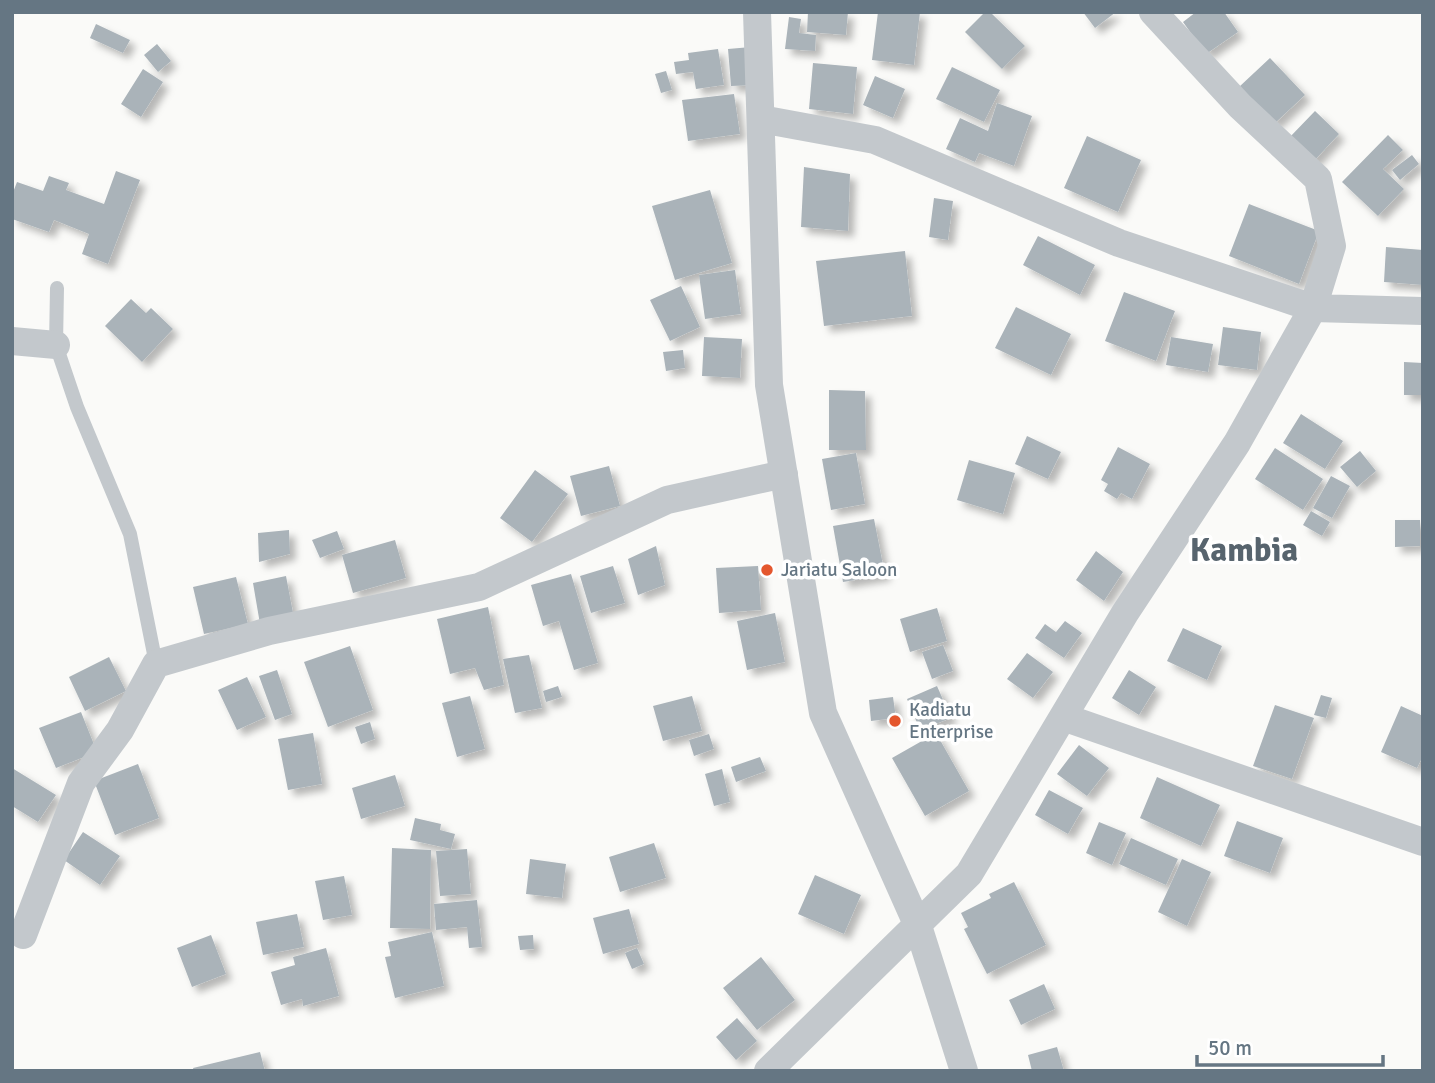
<svg xmlns="http://www.w3.org/2000/svg" width="1435" height="1083" viewBox="0 0 1435 1083" font-family="Signika,sans-serif">
<style>
.building{fill:#aab3b9;filter:url(#shadow)}
.lines{fill:none;stroke-linecap:round;stroke-linejoin:round}
.service{stroke:#c3c8cc;stroke-width:14}
.minor{stroke:#c3c8cc;stroke-width:28}
.poi-dot{fill:#e4572e;stroke:#fff;stroke-width:2.5}
.labels{text-anchor:middle;dominant-baseline:central;stroke-width:7;stroke-linejoin:round;paint-order:stroke}
.poi-label{font-size:19px;fill:#657683;stroke:#fff;text-anchor:start}
.town-label{font-size:33px;font-weight:bold;fill:#57646e;stroke:#fff}
</style>
<defs>
<filter id="shadow"><feDropShadow dx="6" dy="6" stdDeviation="3.5" flood-color="#0004"/></filter>
</defs>
<rect width="100%" height="100%" fill="#fafaf8"/>
<path class="building" d="M808 12H848L846 35 807 32Z
M878 12H920L914 65 872 60Z
M985 12H990L1025 46 1002 69 965 32Z
M1083 12H1116L1095 28Z
M1196 12H1224L1238 32 1206 54 1183 22Z
M789 17 801 19 799 33 816 35 815 51 785 49Z
M96 24 130 40 123 53 90 38Z
M157 44 171 61 158 72 144 55Z
M751 47 754 85 731 86 728 49Z
M718 49 724 85 696 89 693 72 676 74 674 62 689 60 688 53Z
M1270 58 1305 95 1274 124 1239 87Z
M813 63 857 67 853 114 809 109Z
M952 67 1000 90 984 122 936 99Z
M143 69 163 82 141 117 121 104Z
M666 71 672 90 661 93 655 74Z
M875 76 905 89 893 118 863 105Z
M734 94 740 134 688 141 682 100Z
M997 103 1032 116 1014 166 979 153 975 162 946 149 960 118 988 131Z
M1315 111 1339 134 1313 162 1288 139Z
M1388 135 1403 150 1383 169 1404 189 1378 216 1342 182Z
M1087 136 1141 160 1118 212 1064 188Z
M1412 155 1419 164 1400 180 1392 170Z
M804 167 850 174 848 231 801 227Z
M116 171 140 180 108 264 82 254 89 234 54 220 49 232 12 219V195L17 182 43 191 49 176 69 183 66 190 104 204Z
M710 190 732 263 675 280 652 206Z
M934 198 953 201 948 240 929 237Z
M1249 204 1319 231 1299 284 1229 256Z
M1038 236 1095 265 1080 295 1023 265Z
M1386 247 1423 250V285L1384 282Z
M905 251 912 316 824 326 816 261Z
M735 270 741 314 705 319 699 275Z
M681 286 700 327 670 341 650 300Z
M1124 292 1175 311 1156 361 1105 341Z
M131 299 146 313 151 308 173 329 142 362 105 326Z
M1016 307 1071 334 1051 375 995 348Z
M1223 327 1261 332 1257 370 1218 365Z
M704 337 742 339 740 378 702 376Z
M1171 337 1213 344 1208 372 1166 365Z
M683 350 685 368 666 371 663 352Z
M1404 362 1423 363V395H1404Z
M829 390 865 391 866 450H829Z
M1301 414 1343 441 1325 469 1283 443Z
M1027 436 1061 452 1048 479 1015 464Z
M1118 447 1150 464 1132 499 1121 493 1117 499 1104 491 1108 484 1101 480Z
M1275 448 1323 479 1303 510 1255 479Z
M1360 451 1376 471 1357 487 1340 467Z
M856 453 865 504 831 510 822 459Z
M969 460 1015 473 1003 514 957 500Z
M609 466 620 506 581 516 570 476Z
M535 470 568 494 532 542 500 518Z
M1331 476 1350 486 1332 518 1313 508Z
M1311 511 1330 522 1322 536 1303 525Z
M874 519 885 575 843 582 833 526Z
M1395 520H1420V546L1395 547Z
M289 530 290 554 259 562 258 533Z
M337 531 344 549 320 558 312 540Z
M395 540 406 578 353 593 342 555Z
M656 546 665 585 638 595 628 559Z
M1096 551 1123 572 1104 601 1076 580Z
M613 566 625 603 591 613 580 576Z
M758 566 761 610 719 613 716 568Z
M571 574 598 663 574 670 559 621 543 626 531 585Z
M286 576 294 618 260 624 253 583Z
M236 577 248 624 204 634 193 587Z
M488 607 504 685 484 690 475 668 450 674 437 619Z
M937 608 947 641 910 652 900 619Z
M775 613 785 662 747 670 737 621Z
M1065 621 1082 633 1064 658 1035 638 1045 624 1056 632Z
M1183 628 1222 646 1207 680 1167 661Z
M943 645 953 671 932 679 922 652Z
M350 646 373 710 328 727 304 662Z
M1027 653 1053 672 1033 698 1007 679Z
M529 655 542 708 515 713 503 659Z
M109 657 126 691 85 711 69 677Z
M277 670 292 714 275 720 259 676Z
M1129 670 1156 687 1139 715 1112 698Z
M247 677 266 717 237 730 218 690Z
M558 686 562 697 546 702 543 691Z
M937 686 951 718 920 730 907 699Z
M1321 695 1332 698 1326 718 1314 715Z
M470 696 485 749 457 757 442 703Z
M692 696 702 731 663 741 653 706Z
M893 697 896 718 871 721 869 700Z
M1275 705 1314 718 1292 779 1253 766Z
M1401 706 1423 716V756L1417 768 1381 752Z
M81 712 97 752 56 768 39 728Z
M370 722 375 739 361 744 355 727Z
M313 733 322 784 288 790 278 739Z
M936 733 969 791 925 816 892 758Z
M709 734 714 749 694 756 689 740Z
M1079 745 1109 768 1087 796 1057 774Z
M760 757 766 771 736 782 731 767Z
M138 764 159 818 115 835 94 781Z
M12 768 56 795 38 822 12 806Z
M722 769 730 802 714 806 705 774Z
M395 775 405 806 361 819 352 788Z
M1157 777 1220 805 1201 846 1140 818Z
M1049 790 1083 808 1068 834 1035 815Z
M415 818 441 824 440 830 455 834 451 849 410 840Z
M1237 821 1283 838 1270 873 1224 856Z
M1099 822 1126 833 1112 865 1086 853Z
M83 832 120 856 100 885 64 860Z
M1131 838 1178 859 1166 885 1119 864Z
M654 843 666 878 620 892 609 857Z
M392 848 431 850 430 929 390 928Z
M467 849 471 894 440 896 436 851Z
M530 859 566 864 562 898 526 894Z
M1182 859 1211 872 1187 926 1158 912Z
M815 875 861 895 844 934 798 914Z
M344 876 352 915 323 920 315 881Z
M1014 882 1046 945 987 974 964 929 968 927 961 913 991 898 989 894Z
M477 900 482 947 469 948 467 927 436 930 434 904Z
M629 909 639 944 603 954 593 918Z
M297 914 304 947 263 955 256 922Z
M432 932 444 986 395 998 385 957 391 956 388 942Z
M211 935 226 974 192 987 177 948Z
M533 935 534 949 520 950 518 936Z
M326 948 339 996 303 1006 302 999 281 1005 271 972 295 965 293 957Z
M637 948 644 964 632 969 625 953Z
M761 957 795 1000 757 1030 723 988Z
M1044 984 1055 1009 1021 1025 1009 1000Z
M737 1018 757 1041 736 1060 716 1037Z
M1057 1047 1064 1071H1032L1028 1055Z
M260 1052 265 1071H194L193 1068Z"/>
<g class="lines">
<path class="service" d="M57 288 56 345 77 407 130 534 156 664"/>
<path class="minor" d="M757 12 769 385 823 713 918 926 964 1071
M761 119 875 140 1119 243 1313 308 1423 311
M12 341 56 345
M1063 717 1423 842
M23 935 81 783 120 730 156 664 269 631 479 587 667 500 784 474
M768 1071 969 874 1125 613 1237 443 1313 308 1332 246 1318 179 1240 106 1153 12"/>
</g>
<g class="poi-dot">
<circle cx="767" cy="570" r="7"/>
<circle cx="895" cy="721" r="7"/>
</g>
<g class="labels">
<g class="poi-label">
<text x="781" y="570">Jariatu Saloon</text>
<text x="909" y="710">Kadiatu<tspan x="909" dy="22">Enterprise</tspan></text>
</g>
<g class="town-label">
<text x="1244" y="550">Kambia</text>
</g>
</g>
<rect width="1435" height="1083" fill="none" stroke="#657683" stroke-width="28"/>
<path d="M1197 1055v10h186v-10" fill="none" stroke="#657683" stroke-width="3.5"/>
<text x="1208" y="1055" font-size="21" fill="#657683" stroke="#ffffff" stroke-width="5" paint-order="stroke">50 m</text>
</svg>
